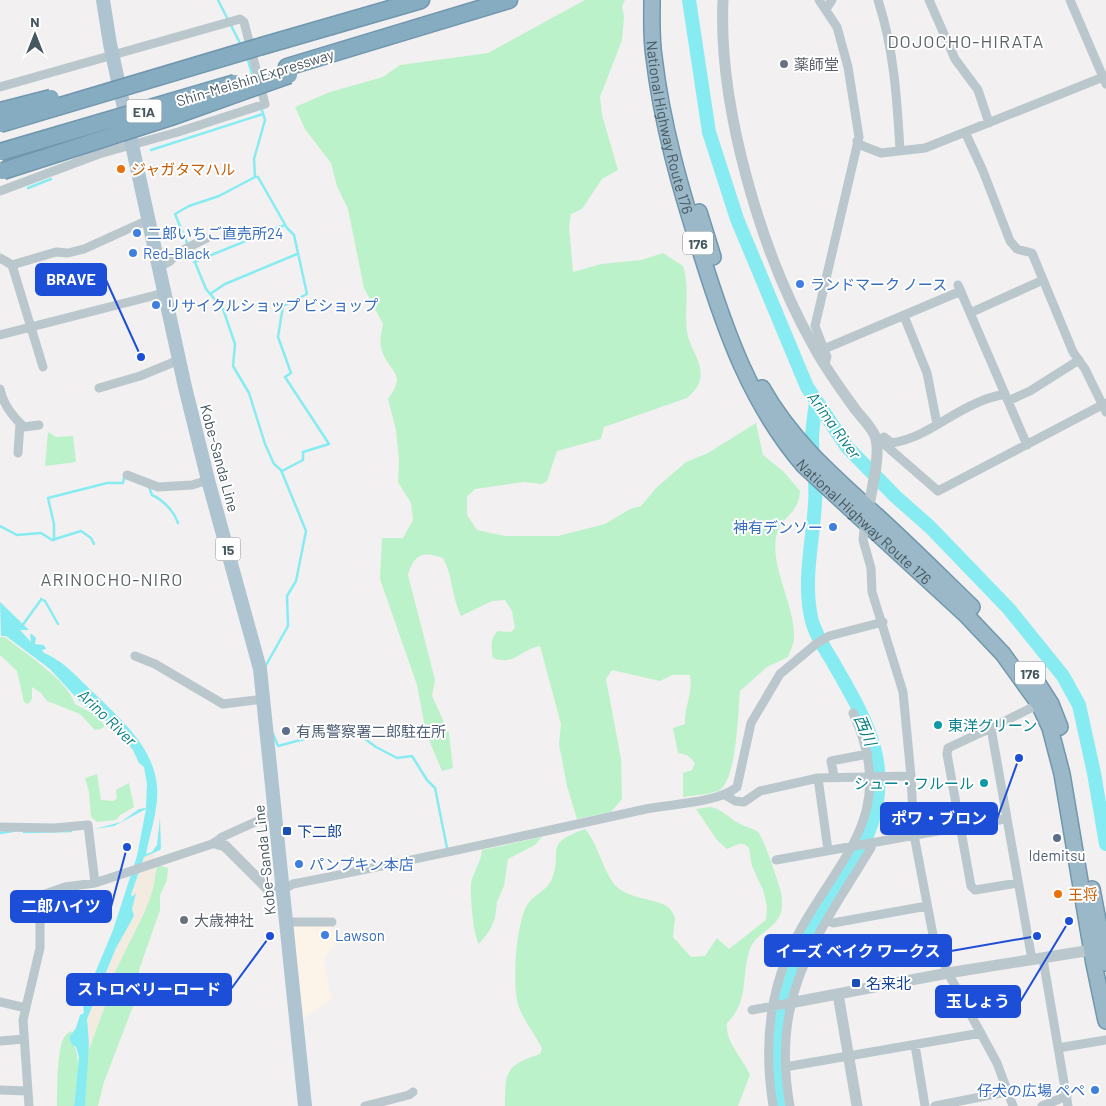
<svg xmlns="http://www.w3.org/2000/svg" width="1106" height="1106" viewBox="0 0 1106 1106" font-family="Barlow,'Noto Sans JP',sans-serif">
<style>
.commercial{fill:#fdf4e9}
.green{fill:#bcf2c9}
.sand{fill:#f4ebe0}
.water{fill:#87ecf2}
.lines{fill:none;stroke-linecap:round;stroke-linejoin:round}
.stream{stroke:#87ecf2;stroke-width:2.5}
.river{stroke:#87ecf2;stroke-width:14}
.trunk-casing{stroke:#7097ad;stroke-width:18}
.motorway-casing{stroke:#7097ad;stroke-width:19}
.minor{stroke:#bac7cd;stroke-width:9}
.tertiary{stroke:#bac7cd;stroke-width:11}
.primary{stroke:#aec4d0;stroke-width:14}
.trunk{stroke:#9ab8c8;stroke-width:15}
.motorway{stroke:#85acc1;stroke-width:16}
.motorway-bridge-casing{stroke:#7097ad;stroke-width:19;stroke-linecap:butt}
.motorway-bridge{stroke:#85acc1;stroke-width:16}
.worship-dot{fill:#6b7280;stroke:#fff;stroke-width:2}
.food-dot{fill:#e8710a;stroke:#fff;stroke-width:2}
.shop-dot{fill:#3f7fe0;stroke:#fff;stroke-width:2}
.culture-dot{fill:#0f9aa8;stroke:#fff;stroke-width:2}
.service-dot{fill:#5c6f8a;stroke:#fff;stroke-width:2}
.transit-dot{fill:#1a4fb4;stroke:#fff;stroke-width:2}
.labels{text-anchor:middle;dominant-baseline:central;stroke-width:4;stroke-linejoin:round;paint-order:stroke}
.shield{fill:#fff;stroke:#7e898f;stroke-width:1}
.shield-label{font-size:14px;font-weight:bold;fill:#46575f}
.worship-label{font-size:15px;fill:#5b616d;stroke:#fff;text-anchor:start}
.street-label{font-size:15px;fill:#46575f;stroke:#fff}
.food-label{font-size:15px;fill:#c56008;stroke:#fff;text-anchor:start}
.shop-label{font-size:15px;fill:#366cbe;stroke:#fff;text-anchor:start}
.culture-label{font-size:15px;fill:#0d838f;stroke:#fff;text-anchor:start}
.service-label{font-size:15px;fill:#4e5e75;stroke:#fff;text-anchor:start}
.transit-label{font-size:15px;fill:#164399;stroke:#fff;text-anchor:start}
.water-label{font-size:16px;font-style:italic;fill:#077d84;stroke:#fff}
.quarter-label{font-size:18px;letter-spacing:1px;fill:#5c6265;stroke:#fff}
.leader{fill:none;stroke:#1d4ed8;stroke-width:2}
.callout-dot{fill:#1d4ed8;stroke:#fff;stroke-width:2}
.callout{fill:#1d4ed8;stroke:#1d4ed8;stroke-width:2}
.callout-label{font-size:16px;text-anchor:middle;font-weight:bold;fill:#fff}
</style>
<rect width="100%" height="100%" fill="#f2f0f0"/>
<path class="commercial" d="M296 924H332L335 946 324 957 329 989 332 999 302 1020 294 927Z"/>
<path class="green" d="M585 0H625L622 6 624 17 622 40 600 97 602 115 618 170 602 179 582 209 571 214 569 226 573 272 601 264 641 260 663 253 683 266C690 287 684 311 687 332 689 348 704 362 700 380 698 388 692 393 687 398L604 427 601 439 557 451 547 481 542 484 523 482 475 489 467 497V515L477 530 505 536H558L605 524 630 509 641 506 656 488 686 462 708 453 756 423 763 455 784 472 800 491C799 515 780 516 776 537 771 571 795 604 794 639 794 644 790 651 788 657L767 667 740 691C738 711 737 783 718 791 708 795 694 795 683 797V773L692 770 695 763 687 755 678 753 673 728 685 724C684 706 693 695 690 675H672L660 681 612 670 606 679 621 759 622 799 611 812 577 819 567 786 559 744 561 724 540 646C519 650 515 666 493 658 491 648 490 638 498 631L511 632 515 628 512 611 505 600 492 601 461 616C451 595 453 576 443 558 423 551 414 554 408 575L435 680 432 696 449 733 453 768 442 771 426 733 417 685 380 579 382 538H403L413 520 411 503 398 482 399 460 396 430 388 399C409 371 387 373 381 347 379 340 382 332 383 324L364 288 348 209 337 186 331 163 305 129 295 107 330 92 383 77 400 65 488 53Z
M48 432 56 437 73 436 76 462 45 466Z
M0 637H5C25 654 66 678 75 704L97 716 105 726 101 729 95 730 80 714 47 701 41 693 32 687V699L28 704 24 702 17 671 0 655Z
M97 774 101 800 114 801 117 798 116 790 129 783 134 807 120 815 116 820 97 822 91 817 89 792 85 778Z
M711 807C723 810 729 818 740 824 745 827 753 828 758 832 763 836 779 884 781 892 782 899 783 909 780 915 773 931 753 934 749 952 741 980 749 1002 727 1023 725 1043 743 1058 750 1075L738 1106H505C505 1071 506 1065 540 1054L542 1048C535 1034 522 1019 518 1004 512 983 516 924 527 905 532 896 546 891 551 881 565 852 540 845 585 829 597 841 604 875 617 887 632 900 655 898 668 907 671 909 673 914 675 917L673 937 691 957 705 956 717 938 729 949 766 920 767 906 763 890 752 866 749 848 744 844H739L727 849 717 840 696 809Z
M542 837 535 845 508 859 504 886 497 902 495 918 490 930 479 944C473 936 470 894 471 883 472 874 481 863 482 850Z
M158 865 168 868 167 880 160 895V910L139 970 137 996 104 1082 98 1106H83L88 1052 111 987 113 976 141 918Z
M70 1031 72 1033 69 1037C85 1058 75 1081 74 1106H57C57 1094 57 1044 65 1036 66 1034 69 1033 70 1031Z"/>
<path class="sand" d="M154 853C163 888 136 927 122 958 117 967 111 977 112 987L88 1052 87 1019 116 948 124 933 134 894 133 896 131 895 144 856Z"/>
<path class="water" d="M0 602 29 630H20L31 642 30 634H32L36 638 35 644 44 645 46 649 42 650 44 653C63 660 80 680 95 694 121 720 153 746 157 786 159 808 150 833 146 854L152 852 157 845 160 818 161 848 160 850 144 857 131 895 133 896 136 893 132 909 134 916 116 948 87 1019 89 1044 85 1106H74L79 1057 76 1047 72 1045 69 1037 76 1028 80 1015 84 1013 83 1004 88 990 113 930 137 856 146 809 114 826 95 829 121 822 139 809 146 808 147 784 144 767 139 763 133 750 115 727 82 704 50 669 6 636H1Z"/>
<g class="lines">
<path class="stream" d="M218 0 241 45
M247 57 254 81
M261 107 265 120 254 159 255 177 219 196 189 206 175 214 206 289 223 309 235 344 233 366 249 393 265 444 274 464 281 470 306 531 296 581 287 596 288 626 265 667
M151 150 263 114
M255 177H258L287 228 294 235 307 294 283 306 278 337 291 373 285 377 329 444 303 452V460L282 471
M28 188 51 179
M194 262 285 225
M210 294 225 284 297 254
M149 487 152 495C163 500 174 511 178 523
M0 526 17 535 41 533 52 540 81 531 91 538 94 544
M54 540V524L48 498 107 483H123L124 478
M41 599 45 601 58 624
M22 626 40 601
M273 734 278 746 349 727 376 747 397 758 412 756 427 780 435 788 447 848
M24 832 71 831
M0 833 13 831"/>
<path class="river" d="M689 0 709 132 737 219 807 387 847 447 896 497 930 527 1009 609 1063 676 1079 705 1094 773 1106 844
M779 1106C758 999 813 924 866 838 896 770 868 723 834 664 826 650 814 633 811 617 803 579 813 541 815 503 817 482 812 460 812 439 812 426 815 413 816 401"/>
<g class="trunk-casing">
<g id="trunk">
<path id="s1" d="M652 0C652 19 651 38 654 57 662 125 681 191 702 256 726 333 751 404 804 466L967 616 1003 654 1039 704 1050 728 1062 774 1094 964 1106 1021"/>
<path d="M699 212 713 257"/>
<path d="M762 388C791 440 833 476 876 515 909 545 940 576 972 607"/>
<path d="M1039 685 1051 704 1060 727"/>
<path d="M1092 889 1106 963"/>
</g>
</g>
<g class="motorway-casing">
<path id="motorway" d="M262 46 421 0
M287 67 509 0"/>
</g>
<path class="minor" d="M819 0 837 27 848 67 859 137 815 326 827 357 824 365
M878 0C894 49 897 99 900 150
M929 0 955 59 978 90 989 123
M1070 0 1106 84
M826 9 832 0
M0 87 240 19 244 22 265 104 178 132 99 154 0 191
M965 132 983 171 1010 241 1017 249 1032 253 1073 352 1085 369 1106 412
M857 141 863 146 881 153 925 148 1106 76
M0 258 12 265 43 367
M12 265 56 252 68 253 84 249 148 220
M158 267 169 262 179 252 207 238
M958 285 1027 445
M970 313 1043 280
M904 316 927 373 937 424
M0 335 164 293
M824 349 961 291
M99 388 140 376 179 360
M0 389C3 404 13 417 24 427L39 425
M1008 401 1030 391 1079 360
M876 437 938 491 1106 403
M884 437 892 443C925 438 949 414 979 402 987 398 996 396 1005 394
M18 453 20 424
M127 475 158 487 192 485 208 480
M865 522 863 540 871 568 872 592 903 692 911 776 914 835 934 940 948 973 997 1063 1013 1106
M135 656 155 664 223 704 264 699
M991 728 948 748 947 754 971 886 975 890 1018 883
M834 776 831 761 868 754
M818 778 828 850
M725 795 735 801 744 802 760 791 818 778 911 776
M0 827 54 828 88 825 95 883
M776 860 1005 819
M283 890 293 884C411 861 528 835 646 809 671 804 718 803 737 787L751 723 780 674 816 644 829 636 883 622
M827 920 833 923 927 906
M287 922H332
M1043 959 1068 1106
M1032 960 991 728 1039 704
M0 1002 26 1008
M752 1010 790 1003
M0 1041 24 1039
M915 1045 925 1106
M1058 1048 1106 1040
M785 1067 981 1033
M0 1090 28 1091
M29 1106 23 1020 40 948V909L45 894 65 887 95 883 215 843 222 837 275 813
M365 1106 409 1095 413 1092
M773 1106C765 1056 767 1005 787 957 827 864 904 824 853 713
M790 1106C770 994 816 938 871 848V843
M935 1106 1006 1092
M1042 1106 1067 1096"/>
<path class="tertiary" d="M723 0C718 106 761 253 813 345 825 368 840 388 855 409 861 417 871 426 875 436 882 452 870 497 867 515
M215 843 225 846 269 890H283
M838 994 857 1106
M790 1003 948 973 1098 949"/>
<path class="primary" d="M103 0 110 44 185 387 208 480 260 669 305 1106"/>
<use href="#trunk" class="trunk"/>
<use href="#motorway" class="motorway"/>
<g class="motorway-bridge-casing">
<path id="motorway-bridge" d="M0 111 51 98
M0 124 262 46
M0 152 235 83
M3 171 171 117 289 75"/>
</g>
<use href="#motorway-bridge" class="motorway-bridge"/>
</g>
<g class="worship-dot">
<circle cx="784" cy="64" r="5"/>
<circle cx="184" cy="920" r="5"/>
</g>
<g class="food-dot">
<circle cx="121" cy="169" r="5"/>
<circle cx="1058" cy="894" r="5"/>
</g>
<g class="shop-dot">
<circle cx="137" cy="233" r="5"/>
<circle cx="133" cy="253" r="5"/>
<circle cx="800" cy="284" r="5"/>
<circle cx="156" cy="305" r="5"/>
<circle cx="833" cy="527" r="5"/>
<circle cx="299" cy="864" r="5"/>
<circle cx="325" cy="935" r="5"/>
<circle cx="1095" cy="1090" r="5"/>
</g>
<g class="culture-dot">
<circle cx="938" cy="725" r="5"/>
<circle cx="984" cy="783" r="5"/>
</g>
<g class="service-dot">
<circle cx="286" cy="731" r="5"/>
<circle cx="1057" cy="838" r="5"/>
</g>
<g class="transit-dot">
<rect x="282" y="826" width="10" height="10" rx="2.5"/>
<rect x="851" y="978" width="10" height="10" rx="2.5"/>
</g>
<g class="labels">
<g class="shield">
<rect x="126.5" y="99.5" width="35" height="23" rx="4"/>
<rect x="683" y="231.5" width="30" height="23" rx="4"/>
<rect x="215.5" y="537.5" width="25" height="23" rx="4"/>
<rect x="1015" y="661.5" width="30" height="23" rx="4"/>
</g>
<g class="shield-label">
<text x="144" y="111">E1A</text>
<text x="698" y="243">176</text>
<text x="228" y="549">15</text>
<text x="1030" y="673">176</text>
</g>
<g class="worship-label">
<text x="794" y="64">薬師堂</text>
<text x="194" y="920">大歳神社</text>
</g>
<g class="street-label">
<text transform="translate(255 77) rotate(-17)">Shin-Meishin Expressway</text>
<text stroke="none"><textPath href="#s1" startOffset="129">National Highway Route 176</textPath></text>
<text transform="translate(220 458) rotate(75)">Kobe-Sanda Line</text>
<text stroke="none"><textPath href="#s1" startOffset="579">National Highway Route 176</textPath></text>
<text transform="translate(264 860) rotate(-96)">Kobe-Sanda Line</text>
</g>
<g class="food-label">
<text x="131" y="169">ジャガタマハル</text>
<text x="1068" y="894">王将</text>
</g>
<g class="shop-label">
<text x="147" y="233">二郎いちご直売所24</text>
<text x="143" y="253">Red-Black</text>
<text x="810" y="284">ランドマーク ノース</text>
<text x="166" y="305">リサイクルショップ ビショップ</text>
<text x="823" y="527" text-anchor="end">神有デンソー</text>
<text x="309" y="864">パンプキン本店</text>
<text x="335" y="935">Lawson</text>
<text x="1085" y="1090" text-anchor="end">仔犬の広場 ペペ</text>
</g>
<g class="culture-label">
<text x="948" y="725">東洋グリーン</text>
<text x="974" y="783" text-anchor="end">シュー・フルール</text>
</g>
<g class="service-label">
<text x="296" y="731">有馬警察署二郎駐在所</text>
<text x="1057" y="855" text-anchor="middle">Idemitsu</text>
</g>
<g class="transit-label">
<text x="297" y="831">下二郎</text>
<text x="866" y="983">名来北</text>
</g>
<g class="water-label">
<text transform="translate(835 425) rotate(54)">Arima River</text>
<text transform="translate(108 717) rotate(44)">Arino River</text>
<text transform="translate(866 730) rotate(67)">西川</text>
</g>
<g class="quarter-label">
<text x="966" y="41">DOJOCHO-HIRATA</text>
<text x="112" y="579">ARINOCHO-NIRO</text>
</g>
</g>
<path class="leader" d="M141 357L106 280M1019 758L997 819M127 847L111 907M1037 936L951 951M270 936L231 989M1069 921L1020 1002"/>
<g class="callout-dot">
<circle cx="141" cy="357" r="5"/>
<circle cx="1019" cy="758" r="5"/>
<circle cx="127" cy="847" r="5"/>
<circle cx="1037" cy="936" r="5"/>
<circle cx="270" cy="936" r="5"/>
<circle cx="1069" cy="921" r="5"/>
</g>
<g class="callout">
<rect x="36" y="264" width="70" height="31" rx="5"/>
<rect x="881" y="803" width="116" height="31" rx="5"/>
<rect x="11" y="891" width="100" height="31" rx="5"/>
<rect x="765" y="935" width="186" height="31" rx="5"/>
<rect x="67" y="974" width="164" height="31" rx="5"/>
<rect x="936" y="986" width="84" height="31" rx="5"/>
</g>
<g class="callout-label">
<text x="71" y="285">BRAVE</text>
<text x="939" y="824">ポワ・ブロン</text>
<text x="61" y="912">二郎ハイツ</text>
<text x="858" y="957">イーズ ベイク ワークス</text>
<text x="149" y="995">ストロベリーロード</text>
<text x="978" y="1007">玉しょう</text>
</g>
<g transform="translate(35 35)" stroke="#ffffff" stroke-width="4" paint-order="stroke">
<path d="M0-4L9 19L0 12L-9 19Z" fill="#46575f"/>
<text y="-8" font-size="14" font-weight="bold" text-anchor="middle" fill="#46575f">N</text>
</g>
</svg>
